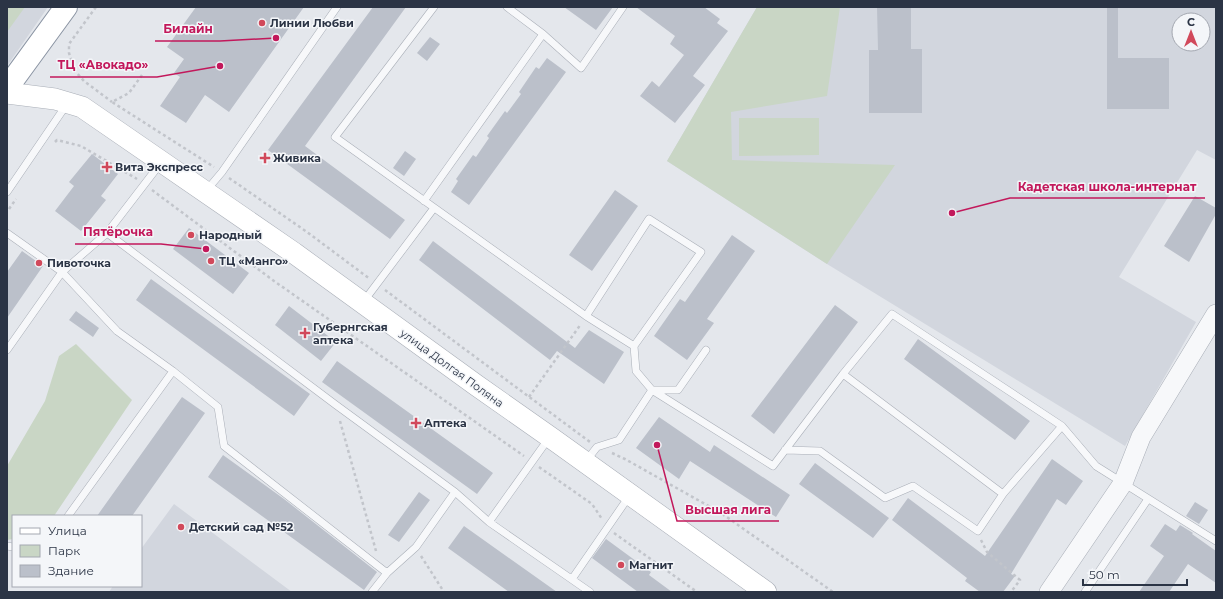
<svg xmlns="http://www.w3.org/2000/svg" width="1223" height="599" viewBox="0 0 1223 599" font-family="Montserrat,sans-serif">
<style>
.built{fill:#d2d6de;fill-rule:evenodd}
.green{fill:#c9d6c5}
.building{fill:#bbc0ca}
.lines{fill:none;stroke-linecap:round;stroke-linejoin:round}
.service-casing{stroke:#a9aeb7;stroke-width:8}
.tertiary-casing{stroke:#a9aeb7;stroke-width:20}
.secondary-casing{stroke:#a9aeb7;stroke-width:22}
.trunk-casing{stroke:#8b94a3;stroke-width:24}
.path{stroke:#c2c5cb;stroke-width:2.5;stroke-dasharray:3 3;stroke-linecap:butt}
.service{stroke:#f7f8fa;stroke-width:7}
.tertiary{stroke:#f7f8fa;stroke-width:19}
.secondary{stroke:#fff;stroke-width:21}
.trunk{stroke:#fff;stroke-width:22}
.poi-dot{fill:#d1495b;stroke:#f4f6f9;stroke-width:1.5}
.labels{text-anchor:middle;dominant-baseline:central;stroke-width:3;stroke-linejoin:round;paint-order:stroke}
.poi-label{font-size:11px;font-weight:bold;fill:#2b3445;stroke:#f4f6f9;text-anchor:start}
.street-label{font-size:11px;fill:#2b3445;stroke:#f4f6f9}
.leader{fill:none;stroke:#c2185b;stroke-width:1.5}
.callout-dot{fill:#c2185b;stroke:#f4f6f9;stroke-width:1.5}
.callout-label{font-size:12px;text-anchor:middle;font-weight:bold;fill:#c2185b;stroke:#f4f6f9;stroke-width:3;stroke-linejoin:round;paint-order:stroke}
</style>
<rect width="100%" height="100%" fill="#e4e7ec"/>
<path class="built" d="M7 7H48L7 66Z
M757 7H1216V160L1197 150 1119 277 1196 322 1125 446 827 264 667 161ZM1179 20H1203V44H1179Z
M174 504 292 592H109L113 586H141V549Z"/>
<path class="green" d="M7 7H25L7 32Z
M757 7H840L827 96 731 112 732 160 895 165 827 264 667 161Z
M739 118H819V155L739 156Z
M76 344 132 400 54 516H13V539L7 540V466L45 401 59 356Z"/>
<path class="building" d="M196 7H304L229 112 205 95 186 123 160 106 180 77 174 73 184 59 167 47Z
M373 7H406L305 146 405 220 390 239 268 150Z
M564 7H613L596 30Z
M636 7H704L720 19 717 23 728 31 693 76 705 85 675 123 640 96 652 81 659 87 684 55 670 44 675 36Z
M877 7H911V49H922V113H869V50H878Z
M1107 7H1118V58H1169V109H1107Z
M430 37 440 44 427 61 417 53Z
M547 58 566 72 469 205 451 192 458 181 456 179 473 155 476 157 489 138 487 136 505 111 507 113 521 94 519 92 536 67 539 69Z
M405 151 416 159 404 176 393 168Z
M92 154 118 174 101 196 106 200 81 231 55 211 74 186 69 182Z
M615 190 638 206 592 271 569 255Z
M1195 196 1216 208V214L1189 262 1164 246Z
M189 228 249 273 233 294 173 249Z
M732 235 755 251 707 319 714 323 687 360 654 336 680 299 685 302Z
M433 241 575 348 589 330 624 352 604 384 557 351 550 360 419 260Z
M22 251 43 266 7 318V272Z
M151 279 310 394 294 416 136 300Z
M835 305 858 322 774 434 751 416Z
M289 306 336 342 321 361 275 325Z
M76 311 99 328 93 337 69 320Z
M918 339 1030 421 1015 440 904 359Z
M337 361 493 473 477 494 322 382Z
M182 397 205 413 132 516H97Z
M659 417 710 452 714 445 790 495 776 517 690 461 679 479 636 448Z
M223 455 284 499 377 572 364 590 208 477Z
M1052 459 1083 481 1066 505 1057 499 1011 574 1015 576 1003 592H980L965 581 967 578 892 520 908 498 985 556Z
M815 463 889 518 873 538 799 484Z
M419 492 430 500 399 542 388 535Z
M1195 502 1208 510 1199 524 1186 516Z
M1165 524 1176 531 1180 525 1193 533 1192 534 1216 551V583L1188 564 1169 592H1139L1164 556 1150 546Z
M464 526 557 592H509L448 548Z
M606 539 651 572 649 575 672 592H638L592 558Z"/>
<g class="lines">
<g class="service-casing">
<path id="service" d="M434 7 335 137 586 316 634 346 636 371 652 390 619 440 597 447 586 461
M507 7 543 34
M206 191 222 172 337 7
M7 192 67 104
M424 201 543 34 581 68 623 7
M7 233 62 272 117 331 173 371 218 407 224 446 387 573
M107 233 336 405 455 492 489 522 590 592
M364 301 434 208
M586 316 649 219 701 252 634 346
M7 350 62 272 107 233 160 164
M652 390 773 466 843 374 1003 494
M652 390H678L706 350
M1062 426 1096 466 1216 541
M785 450 820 451 885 498 913 486 978 531 1003 494 1062 426 892 314 843 374
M68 516 173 371
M489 522 549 438
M7 546 13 547
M572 579 630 495
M372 592 387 573 416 547 455 492
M1085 592 1148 499"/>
</g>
<g class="tertiary-casing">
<path id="tertiary" d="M1049 592 1123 483 1141 437 1216 314"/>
</g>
<g class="secondary-casing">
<path id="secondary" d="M7 93 55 99 82 107 294 253 476 385 550 437 766 592"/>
</g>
<g class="trunk-casing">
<path id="trunk" d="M7 88 66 7"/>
</g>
<path class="path" d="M96 7 69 44V53L75 71 84 81 112 102
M142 75 129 93 112 102 214 167
M55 142 57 140 81 146 137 179
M229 178 307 232 370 279
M152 190 274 281 524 456
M9 209 16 199
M385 290 590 442
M529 397 581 324
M340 421 376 551
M612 453 625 459 721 513 833 592
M539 467 592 504 602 519
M614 533 697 592
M981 540 987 552 1020 580 1011 592
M421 556 444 592"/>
<use href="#service" class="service"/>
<use href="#tertiary" class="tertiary"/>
<use href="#secondary" class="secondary"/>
<use href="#trunk" class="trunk"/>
</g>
<g class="poi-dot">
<circle cx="262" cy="23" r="4"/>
<path d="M263 152h4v4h4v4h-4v4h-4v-4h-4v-4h4z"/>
<path d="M105 161h4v4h4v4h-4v4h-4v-4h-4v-4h4z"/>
<circle cx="191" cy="235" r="4"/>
<circle cx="211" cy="261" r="4"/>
<circle cx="39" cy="263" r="4"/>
<path d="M303 327h4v4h4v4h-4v4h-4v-4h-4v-4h4z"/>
<path d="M414 417h4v4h4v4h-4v4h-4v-4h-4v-4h4z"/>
<circle cx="181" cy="527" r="4"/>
<circle cx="621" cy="565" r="4"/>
</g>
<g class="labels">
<g class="poi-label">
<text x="270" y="23">Линии Любви</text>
<text x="273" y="158">Живика</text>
<text x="115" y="167">Вита Экспресс</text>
<text x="199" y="235">Народный</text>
<text x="219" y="261">ТЦ «Манго»</text>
<text x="47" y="263">Пивоточка</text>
<text x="313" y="327">Губернгская<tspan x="313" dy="13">аптека</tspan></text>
<text x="424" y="423">Аптека</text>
<text x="189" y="527">Детский сад №52</text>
<text x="629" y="565">Магнит</text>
</g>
<g class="street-label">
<text transform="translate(452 368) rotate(36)">улица Долгая Поляна</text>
</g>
</g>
<path class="leader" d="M276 38L220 41H155M220 66L157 77H50M952 213L1010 198H1205M206 249L161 244H75M657 445L677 521H779"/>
<g class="callout-dot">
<circle cx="276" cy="38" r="4"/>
<circle cx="220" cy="66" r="4"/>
<circle cx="952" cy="213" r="4"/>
<circle cx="206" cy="249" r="4"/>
<circle cx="657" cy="445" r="4"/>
</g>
<g class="callout-label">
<text x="188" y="33">Билайн</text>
<text x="103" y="69">ТЦ «Авокадо»</text>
<text x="1107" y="191">Кадетская школа-интернат</text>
<text x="118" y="236">Пятёрочка</text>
<text x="728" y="514">Высшая лига</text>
</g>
<rect width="1223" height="599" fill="none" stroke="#2b3445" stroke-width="16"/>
<rect x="12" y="515" width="130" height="72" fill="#f4f6f9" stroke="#a4a8b1"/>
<rect x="20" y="528" width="20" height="6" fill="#ffffff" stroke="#a4a8b1"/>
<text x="48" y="535" font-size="12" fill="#2b3445">Улица</text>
<rect x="20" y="545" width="20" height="12" fill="#c9d6c5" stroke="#a4a8b1"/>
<text x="48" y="555" font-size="12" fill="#2b3445">Парк</text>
<rect x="20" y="565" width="20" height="12" fill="#bbc0ca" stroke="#a4a8b1"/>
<text x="48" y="575" font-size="12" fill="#2b3445">Здание</text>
<g transform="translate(1191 32)"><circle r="19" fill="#f4f6f9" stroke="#a4a8b1"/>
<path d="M0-3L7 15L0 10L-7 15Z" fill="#d1495b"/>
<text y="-6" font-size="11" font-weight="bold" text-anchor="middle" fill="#2b3445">С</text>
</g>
<path d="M1083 579v6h104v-6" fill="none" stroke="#2b3445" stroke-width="2"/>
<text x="1089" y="579" font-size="12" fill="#2b3445" stroke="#f4f6f9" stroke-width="3" paint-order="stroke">50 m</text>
</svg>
